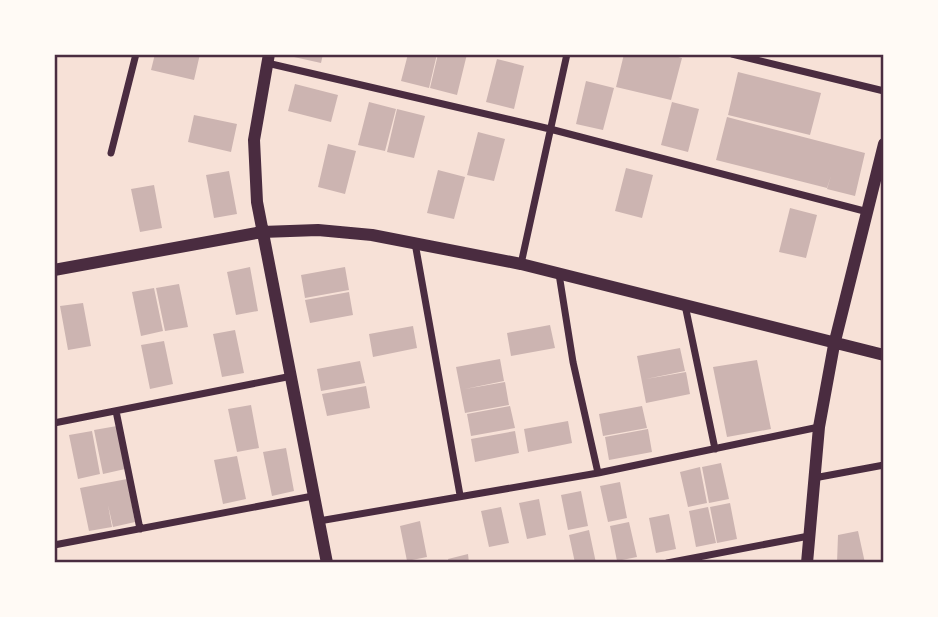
<svg xmlns="http://www.w3.org/2000/svg" width="938" height="617" viewBox="0 0 938 617" font-family="'Sofia Sans Condensed',sans-serif">
<style>
.building{fill:#ccb4b1}
.lines{fill:none;stroke-linecap:round;stroke-linejoin:round}
.minor{stroke:#4a2c40;stroke-width:7}
.tertiary{stroke:#4a2c40;stroke-width:12}
.neatline{fill:none;stroke:#4a2c40;stroke-width:2.5}
</style>
<rect width="100%" height="100%" fill="#f7e1d7"/>
<path class="building" d="M155 54H200L194 80 151 70Z
M294 54H323L321 63 294 57Z
M408 54H437L429 88 401 81Z
M438 54H467L457 95 430 88Z
M624 54H667L682 58 671 100 616 87Z
M497 59 524 66 514 109 486 102Z
M738 72 821 93 810 135 728 115Z
M586 81 614 88 603 130 576 124Z
M295 84 338 95 331 122 288 111Z
M369 102 396 109 385 151 358 145Z
M672 102 699 109 688 152 661 145Z
M397 109 425 116 414 158 387 152Z
M194 115 237 124 231 152 188 142Z
M727 117 865 153 855 196 827 189 831 176 827 188 716 160Z
M478 132 505 139 494 181 467 175Z
M328 144 356 151 345 194 318 187Z
M626 168 653 175 642 218 615 211Z
M438 170 465 177 454 219 427 213Z
M229 171 237 214 214 218 206 175Z
M154 185 162 228 140 232 131 189Z
M790 208 817 215 806 258 779 252Z
M250 267 258 311 236 315 227 272Z
M345 267 349 290 305 298 301 275Z
M179 284 188 327 165 331 156 288Z
M154 288 163 331 141 336 132 292Z
M349 292 353 315 310 323 305 300Z
M83 303 91 346 68 350 60 306Z
M550 325 555 348 511 356 507 333Z
M413 326 417 348 373 357 369 334Z
M235 330 244 373 222 377 213 334Z
M164 341 173 384 150 389 141 345Z
M680 348 685 371 646 379 686 372 690 394 646 403 637 356Z
M500 359 504 381 465 389 505 382 509 405 465 413 456 367Z
M757 360 771 429 727 437 713 367Z
M360 361 365 383 321 391 317 369Z
M366 386 370 408 327 416 322 394Z
M251 405 259 448 237 452 228 409Z
M510 406 515 428 471 436 467 414Z
M642 406 647 428 603 436 599 414Z
M568 421 572 443 528 452 524 429Z
M117 426 125 469 103 474 94 430Z
M648 429 652 452 609 460 605 437Z
M92 431 100 474 78 479 69 435Z
M515 431 519 453 475 462 471 439Z
M286 448 294 491 272 496 263 452Z
M237 456 246 499 223 504 214 460Z
M721 463 729 499 709 503 702 467Z
M700 467 707 503 688 507 680 472Z
M127 479 135 522 113 527 108 505 112 527 89 531 80 488Z
M620 482 627 518 608 522 600 486Z
M581 491 588 526 568 530 561 495Z
M539 499 546 535 527 539 519 503Z
M730 503 737 539 717 543 710 507Z
M501 507 509 543 489 547 481 511Z
M708 507 716 543 696 547 689 511Z
M669 514 676 549 656 553 649 518Z
M420 521 427 557 407 561 400 526Z
M629 522 637 557 617 561 610 526Z
M589 530 596 563H575L569 535Z
M858 531 865 563H837L838 535Z
M468 554 469 563H449L448 559Z"/>
<g class="lines">
<path class="minor" d="M732 54 884 91
M267 63 550 129 868 212
M111 153 136 54
M415 243 460 495
M521 264 567 54
M559 274 573 362 598 473
M685 305 715 449
M116 411 140 529
M54 423 292 376
M814 478 884 465
M319 521 598 473 819 427
M54 545 313 496
M667 563 809 536"/>
<path class="tertiary" d="M269 54 254 140 257 202 327 563
M54 270 262 232 318 230 372 235 521 264 884 355
M807 563 819 427 834 345 884 144"/>
</g>
<rect width="938" height="617" fill="none" stroke="#fffaf5" stroke-width="112"/>
<rect x="56" y="56" width="826" height="505" class="neatline"/>
</svg>
